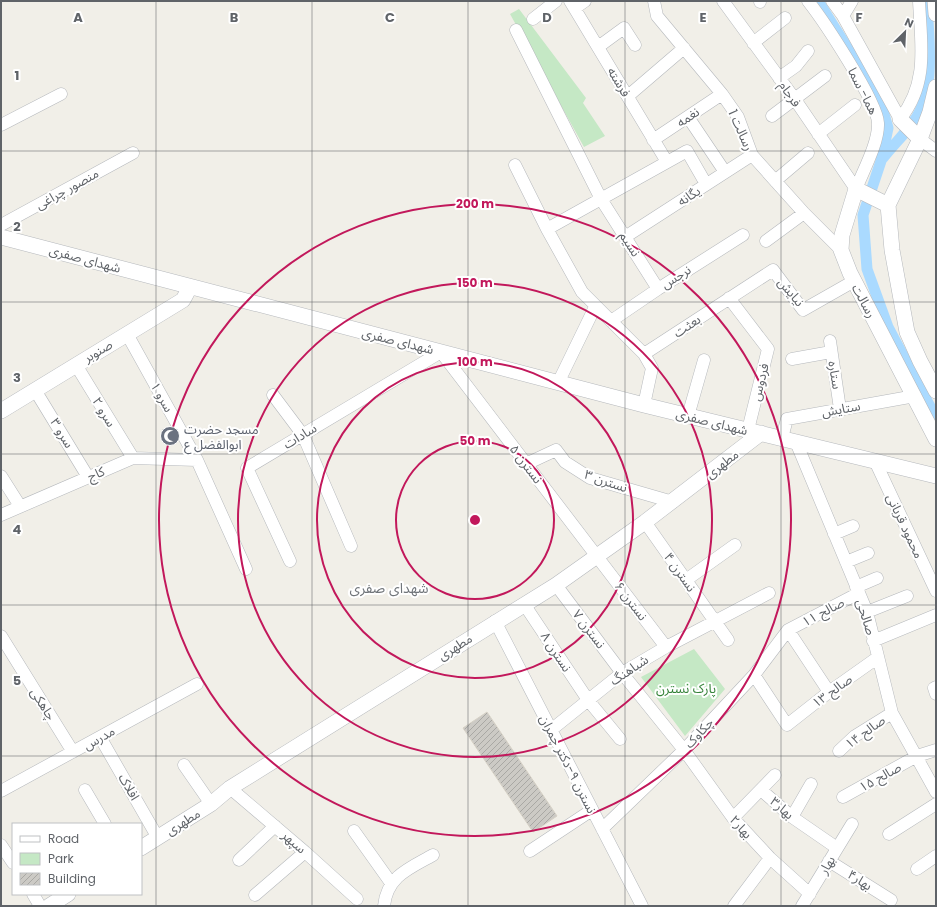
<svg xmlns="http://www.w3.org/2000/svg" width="937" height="907" viewBox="0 0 937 907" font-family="Poppins,'Noto Sans Arabic',sans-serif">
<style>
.park{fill:#c5e8c5}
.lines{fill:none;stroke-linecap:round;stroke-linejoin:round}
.canal{stroke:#aadaff;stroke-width:11}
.building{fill:url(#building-hatch);stroke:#d6d1c6}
.minor-casing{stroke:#b5b8bc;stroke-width:13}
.tertiary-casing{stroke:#b5b8bc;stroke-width:16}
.minor{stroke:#fff;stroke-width:12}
.tertiary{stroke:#fff;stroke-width:15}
.grid{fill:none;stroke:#5f6368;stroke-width:1;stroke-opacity:0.55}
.ring{fill:none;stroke:#c2185b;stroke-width:2}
.labels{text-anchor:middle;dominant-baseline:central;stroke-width:4;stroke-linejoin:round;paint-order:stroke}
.street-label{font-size:13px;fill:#5f6368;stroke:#fff}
.worship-label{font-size:13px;fill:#5b616d;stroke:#fff;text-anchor:start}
.park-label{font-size:13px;fill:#348238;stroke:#fff}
.neighbourhood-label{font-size:14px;fill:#70757a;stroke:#fff}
.grid-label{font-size:13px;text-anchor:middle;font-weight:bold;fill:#5f6368;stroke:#fff;stroke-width:4;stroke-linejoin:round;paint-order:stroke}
.centre{fill:#c2185b;stroke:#fff;stroke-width:2}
.ring-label{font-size:12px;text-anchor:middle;font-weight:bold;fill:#c2185b;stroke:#fff;stroke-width:4;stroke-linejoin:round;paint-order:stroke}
</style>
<defs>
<pattern id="building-hatch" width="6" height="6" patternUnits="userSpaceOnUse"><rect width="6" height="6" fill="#cccac5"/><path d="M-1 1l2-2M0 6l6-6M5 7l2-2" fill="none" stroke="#a9a8a4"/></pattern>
</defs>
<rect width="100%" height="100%" fill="#f1efe8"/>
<path class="park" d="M519 9 586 98 583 103 605 136 584 147 510 14Z
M694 649 725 689 685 736 641 677Z"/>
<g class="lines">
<path class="canal" d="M818 1 868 81 884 114 888 128 881 161 863 215 867 269 888 327 936 418
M883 158C893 145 905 134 914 121 937 90 928 37 927 1"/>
</g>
<path class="building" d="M487 712 557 816 533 832 463 728Z"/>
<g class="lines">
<g class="minor-casing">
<path id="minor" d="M570 1 667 162
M654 1 657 16 722 94 738 117 752 155 804 213 841 250
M723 1 794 98 856 189
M760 1V2
M808 1C823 20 877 101 878 123 879 142 863 171 856 189
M832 1 843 16 900 119C929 83 921 44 919 1
M575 8 585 1
M843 16 852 1
M533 19 556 1
M516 30 601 199 658 289
M753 43 785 18
M598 47 624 28 635 45
M779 78 796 66 808 51
M628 96 684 48
M772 116 825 76
M688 117 725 172
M1 125 61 94
M818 134 855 105
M920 139 936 151
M653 140 722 94
M515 165 547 229 582 292 644 354 652 368 644 405
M775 181 808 153
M1 225 133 153
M547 229 687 151 706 184
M625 237 752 155
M766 241 804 213
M729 298 768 349 748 430
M611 321 658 289 743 235
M127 334 197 460 246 569
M830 341 840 409
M644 354 773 270 803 310 854 281
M792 359 831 352
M76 365 133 458
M558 383 595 307
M35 390 88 477
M273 395 303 435 351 546
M688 416 704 360
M782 438 787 419 915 396
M796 442 867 612 892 713 936 792
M875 461 936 591
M526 464 556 450 565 462 590 478 673 502
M1 476 20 506
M1 515 133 458 197 460
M645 522 728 640
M834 534 853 526
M290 561 247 468 441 352 666 647
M846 562 868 553
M686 580 735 545
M556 585 622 673 684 750 733 818 770 858 810 894
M856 587 877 578
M524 604 588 700 620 739
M867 612 907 596
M495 621 642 906
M788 630 829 692
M1 636 73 752
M873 641 936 615
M754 675 787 725 829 692 877 658
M936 687 934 688 936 694
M551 730 622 673 666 647 769 593
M100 737 158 838
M839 751 855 736 892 713
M184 765 211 804
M230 788 305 852 357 899
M85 790 105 824
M761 790 792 817 837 848
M1 791 197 684
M843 797 917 756 936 750
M792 817 811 784
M733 818 775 775
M602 829 684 750 754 675 788 630 859 593
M354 831 391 883
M889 834 936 804
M1 845 13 863
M530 851 592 810
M239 860 275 826
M829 861 891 900
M917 869 936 856
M33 894 40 906
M255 895 305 852
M384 906C387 876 410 868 433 855
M734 906 770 858
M802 906 852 824"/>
</g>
<g class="tertiary-casing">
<path id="tertiary" d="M935 1 936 14
M936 87 930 112 920 139 888 205 892 250 907 332 920 361 936 391
M900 119 920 139
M888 205 856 189 842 235 841 250 850 273 936 439
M1 237 644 405 936 476
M1 411 183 300 190 287
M141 848 211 804 230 788 556 585 645 522 761 433
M49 906 68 894"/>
</g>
<use href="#minor" class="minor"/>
<use href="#tertiary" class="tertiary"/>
</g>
<path class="grid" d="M156 1V906M312 1V906M468 1V906M625 1V906M781 1V906M1 151H936M1 302H936M1 454H936M1 605H936M1 756H936"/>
<g class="ring">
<circle cx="475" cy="520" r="79"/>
<circle cx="475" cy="520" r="158"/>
<circle cx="475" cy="520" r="237"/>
<circle cx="475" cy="520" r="316"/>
</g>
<defs>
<g id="mosque-disc" transform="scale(1)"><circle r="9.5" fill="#6b7280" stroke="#fff"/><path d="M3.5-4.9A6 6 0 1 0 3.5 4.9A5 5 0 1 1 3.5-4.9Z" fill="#fff"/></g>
</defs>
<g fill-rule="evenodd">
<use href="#mosque-disc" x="170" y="436"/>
</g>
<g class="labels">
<g class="street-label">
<text transform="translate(619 82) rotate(59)">فرشته</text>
<text transform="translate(863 91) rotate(63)">هما- سما</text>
<text transform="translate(790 94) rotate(55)">فرجام</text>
<text transform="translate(688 117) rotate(-34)">نغمه</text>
<text transform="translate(741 130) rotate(66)">رسالت 1</text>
<text transform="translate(67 189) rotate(-29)">منصور چراغی</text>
<text transform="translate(689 196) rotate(-33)">یگانه</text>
<text transform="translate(630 244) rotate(57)">نسیم</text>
<text transform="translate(85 259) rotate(15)">شهدای صفری</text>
<text transform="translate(676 277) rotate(-32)">نرجس</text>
<text transform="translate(791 292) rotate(50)">نیایش</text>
<text transform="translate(864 301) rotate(62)">رسالت</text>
<text transform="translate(687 326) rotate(-34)">بعثت</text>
<text transform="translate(398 341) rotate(14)">شهدای صفری</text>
<text transform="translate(98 351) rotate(-31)">صنوبر</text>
<text transform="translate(835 375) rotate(81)">ستاره</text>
<text transform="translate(760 382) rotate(-76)">فردوس</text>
<text transform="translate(162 397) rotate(61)">سرو ۱</text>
<text transform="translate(841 409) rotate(-10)">ستایش</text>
<text transform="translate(104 412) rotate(59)">سرو ۲</text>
<text transform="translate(712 422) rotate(14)">شهدای صفری</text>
<text transform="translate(62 433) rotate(59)">سرو ۳</text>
<text transform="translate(300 436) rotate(-31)">سادات</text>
<text transform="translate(526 464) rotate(53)">نسترن ۵</text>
<text transform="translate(722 464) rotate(-38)">مطهری</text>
<text transform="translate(96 474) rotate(-23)">کاج</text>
<text transform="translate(606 481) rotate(19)">نسترن ۳</text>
<text transform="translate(905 526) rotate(65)">محمود قربانی</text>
<text transform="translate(680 572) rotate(55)">نسترن ۴</text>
<text transform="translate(631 601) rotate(53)">نسترن ۶</text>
<text transform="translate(823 612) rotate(-28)">صالح ۱۱</text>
<text transform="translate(866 617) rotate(73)">صالحی</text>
<text transform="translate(589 629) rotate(53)">نسترن ۷</text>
<text transform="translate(455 647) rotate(-32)">مطهری</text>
<text transform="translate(556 652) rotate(57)">نسترن ۸</text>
<text transform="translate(629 670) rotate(-34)">شباهنگ</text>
<text transform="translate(832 691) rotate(-36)">صالح ۱۳</text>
<text transform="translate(43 704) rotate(58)">چاهکی</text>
<text transform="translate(865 732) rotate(-36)">صالح ۱۴</text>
<text transform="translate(699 733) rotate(-47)">چکاوک</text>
<text transform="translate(99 738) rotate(-29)">مدرس</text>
<text transform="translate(568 764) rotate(63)">نسترن ۹-دکتر چمران</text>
<text transform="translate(880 777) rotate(-29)">صالح ۱۵</text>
<text transform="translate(129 787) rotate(60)">افلاک</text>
<text transform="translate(782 808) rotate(41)">بهار۳</text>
<text transform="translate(183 822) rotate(-32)">مطهری</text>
<text transform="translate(741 827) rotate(48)">بهار۲</text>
<text transform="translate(294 842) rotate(41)">سپهر</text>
<text transform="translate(827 865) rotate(-59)">بهار</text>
<text transform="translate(860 880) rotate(33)">بهار۴</text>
</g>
<g class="worship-label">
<text x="184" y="429">مسجد حضرت<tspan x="184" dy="15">ابوالفضل ع</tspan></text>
</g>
<g class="park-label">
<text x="686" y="688">پارک نسترن</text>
</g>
<g class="neighbourhood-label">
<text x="389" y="588">شهدای صفری</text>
</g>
</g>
<g class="grid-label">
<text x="78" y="22">A</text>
<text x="234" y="22">B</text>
<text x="390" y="22">C</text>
<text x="547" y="22">D</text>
<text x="703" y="22">E</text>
<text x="859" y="22">F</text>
<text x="17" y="80">1</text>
<text x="17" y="231">2</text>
<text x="17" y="382">3</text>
<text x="17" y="534">4</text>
<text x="17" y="685">5</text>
</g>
<circle cx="475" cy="520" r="6" class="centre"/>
<g class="ring-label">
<text x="475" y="208">200 m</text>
<text x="475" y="287">150 m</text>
<text x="475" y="366">100 m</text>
<text x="475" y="445">50 m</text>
</g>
<rect width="937" height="907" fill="none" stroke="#5f6368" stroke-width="4"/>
<rect x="12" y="823" width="130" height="72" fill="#ffffff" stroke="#bfc1c3"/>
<rect x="20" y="836" width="20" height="6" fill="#ffffff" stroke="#bfc1c3"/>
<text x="48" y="843" font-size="12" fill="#5f6368">Road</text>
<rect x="20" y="853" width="20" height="12" fill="#c5e8c5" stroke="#bfc1c3"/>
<text x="48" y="863" font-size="12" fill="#5f6368">Park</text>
<rect x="20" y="873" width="20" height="12" fill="url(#building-hatch)" stroke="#bfc1c3"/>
<text x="48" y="883" font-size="12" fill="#5f6368">Building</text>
<g transform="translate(905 32) rotate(24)" stroke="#ffffff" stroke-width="3" paint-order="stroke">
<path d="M0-3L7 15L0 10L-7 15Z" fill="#5f6368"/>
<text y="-6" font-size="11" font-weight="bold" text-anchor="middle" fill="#5f6368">N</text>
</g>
</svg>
